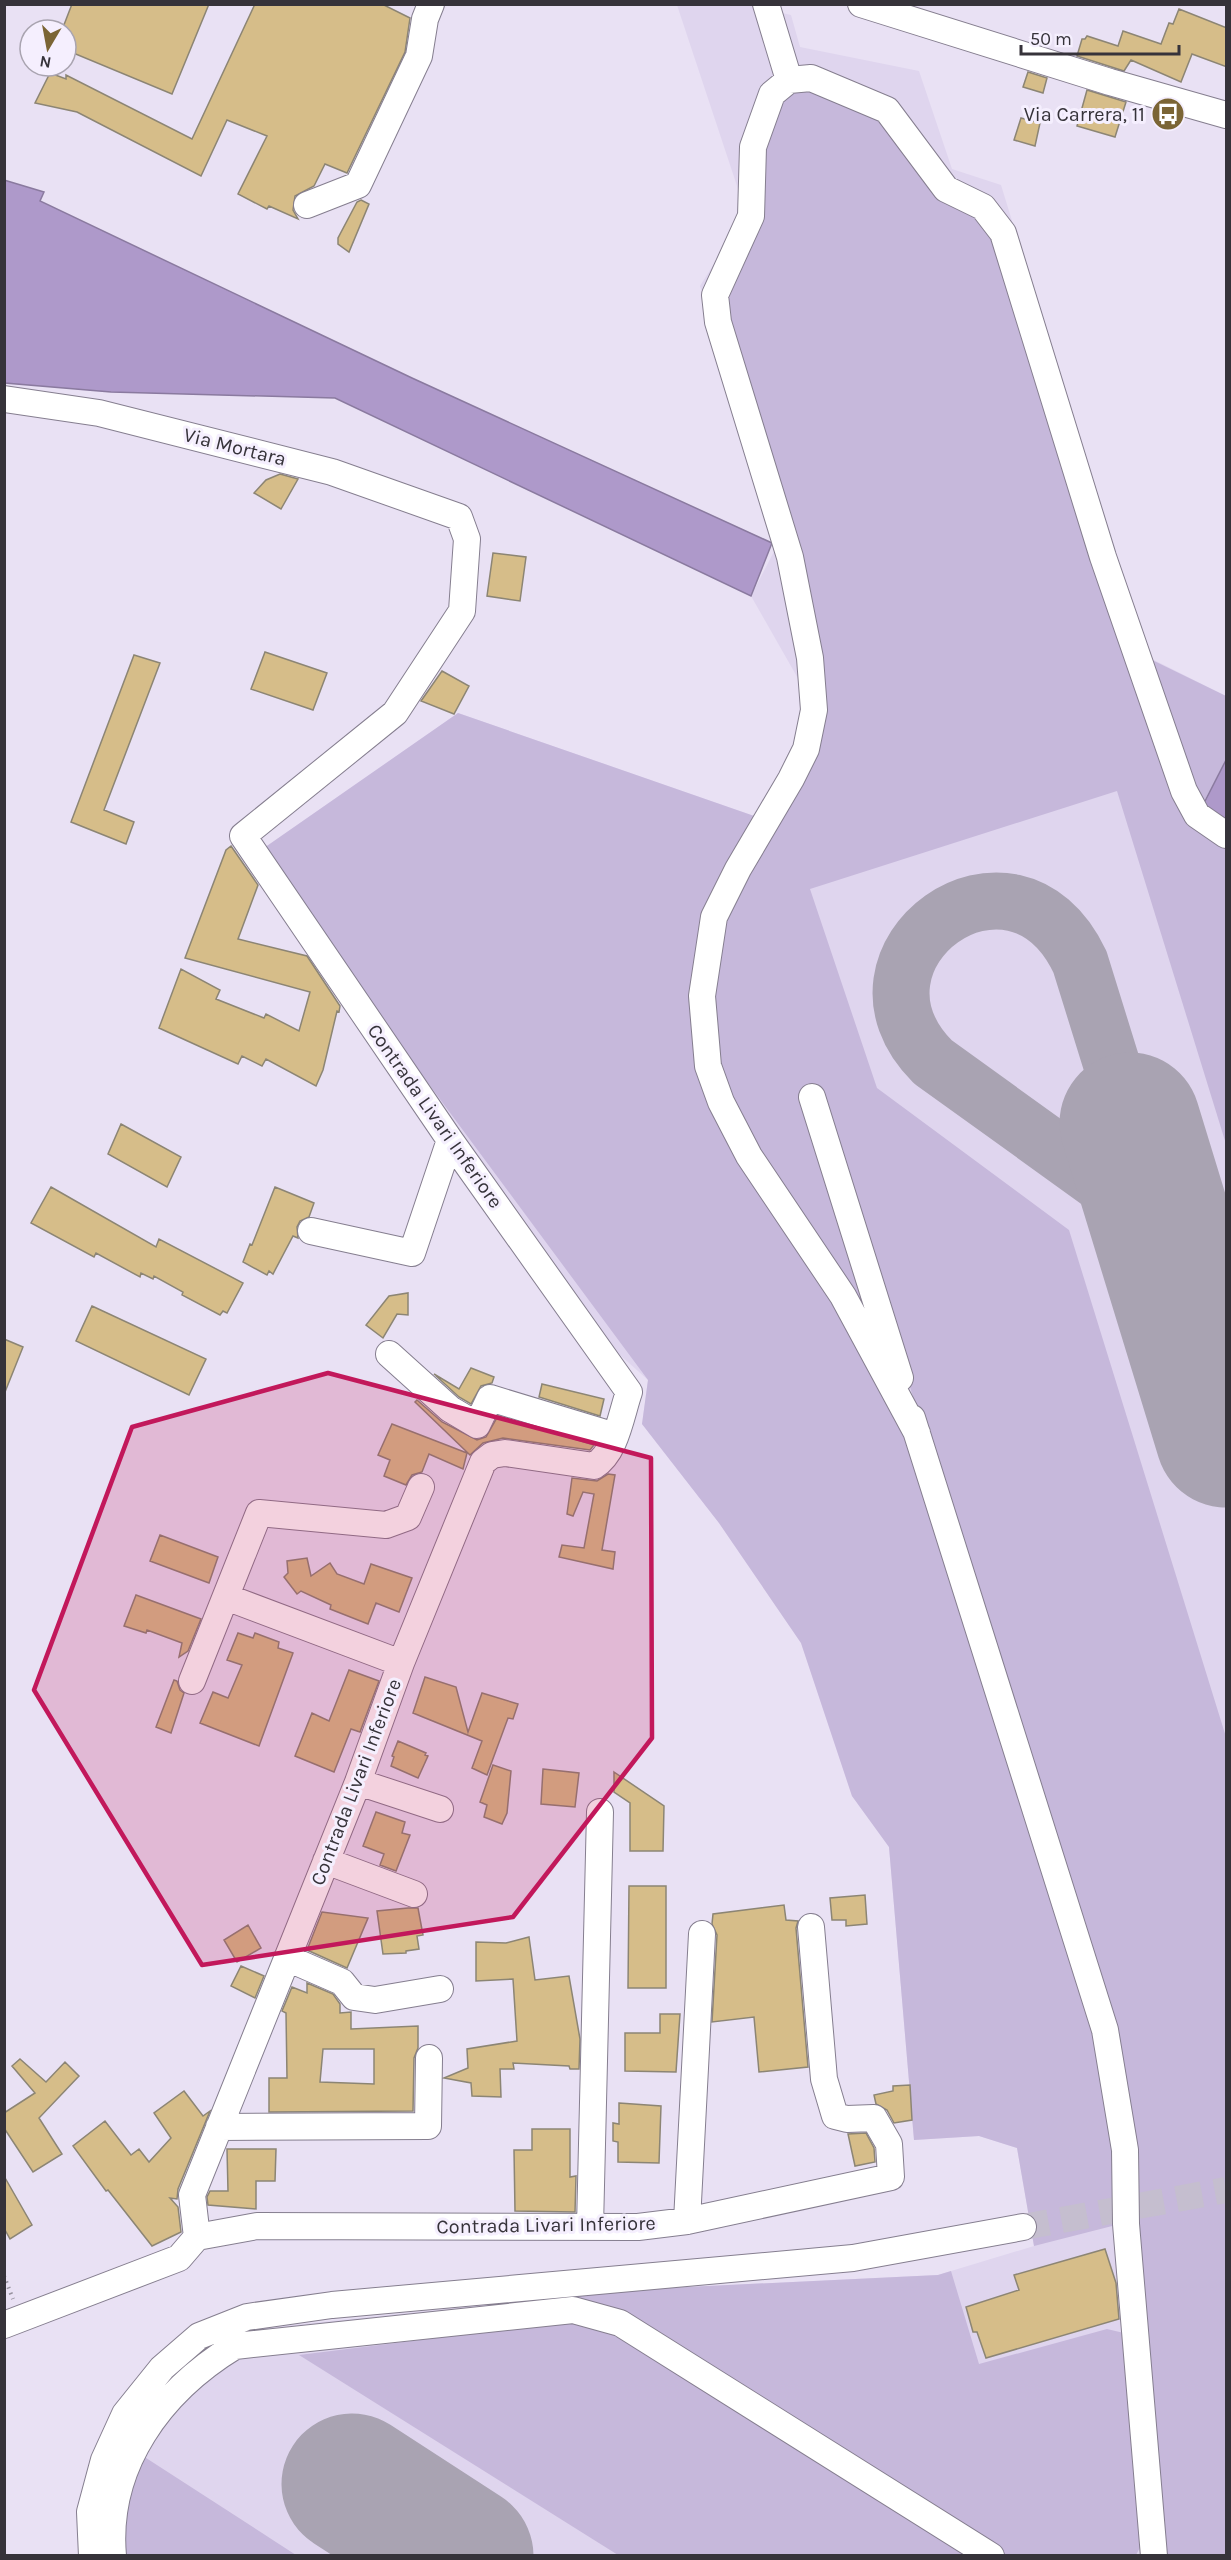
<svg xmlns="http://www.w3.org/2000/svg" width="1231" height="2560" viewBox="0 0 1231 2560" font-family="Karla,sans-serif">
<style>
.built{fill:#dfd5ee}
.green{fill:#c6b8db}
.water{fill:#ae99ca;stroke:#8a7a9f;stroke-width:1.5}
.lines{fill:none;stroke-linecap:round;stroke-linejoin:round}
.taxiway{stroke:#a9a3b2;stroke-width:57}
.runway{stroke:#a9a3b2;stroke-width:141}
.building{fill:#d6bd89;stroke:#8c8574;stroke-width:1.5;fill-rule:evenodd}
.minor-tunnel{stroke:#c5becf;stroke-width:26;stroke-dasharray:26 13;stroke-linecap:butt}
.minor-casing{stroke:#857e8f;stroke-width:28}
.path{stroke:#9893a0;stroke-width:4;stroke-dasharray:1.5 4.5;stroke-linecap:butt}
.minor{stroke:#fff;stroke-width:26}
.marked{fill:#c2185b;fill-opacity:0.2;stroke:#c2185b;stroke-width:4.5;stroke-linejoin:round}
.labels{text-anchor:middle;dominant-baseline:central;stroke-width:6;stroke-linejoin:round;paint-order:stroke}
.poi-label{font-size:20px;fill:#36333a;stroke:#f5effe;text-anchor:end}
.street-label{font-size:20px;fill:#36333a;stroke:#f5effe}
</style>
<rect width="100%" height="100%" fill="#e9e1f4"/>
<path class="built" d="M677 5H752L757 21 782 13 791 15 800 47 919 71 952 169 1001 185 1146 656 1226 696V760L1202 807 1226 824V2555L102 2556 153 2399 198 2351 245 2330 624 2290 938 2275 1034 2246 1017 2148 979 2136 914 2140 889 1847 852 1796 801 1643 719 1523 642 1424 648 1380 611 1347 264 848 458 713 757 817 790 767 808 696 751 596 781 538 700 286 746 213Z"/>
<path class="green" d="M809 86 885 116 999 236 1178 794 1226 843V1144L1117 791 810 889 877 1088 1069 1230 1226 1737V2555H1160L1129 2149 924 1433 823 1102 883 1337 726 1101 708 996 720 918 818 709 720 295 762 148 780 100 792 89Z
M1146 657 1226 696V760L1201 807Z
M458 713 757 817 739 845 702 1065 835 1296 911 1433 1099 2030 1120 2224 1034 2246 1017 2148 979 2136 914 2140 889 1847 852 1796 801 1643 719 1523 642 1424 648 1380 402 1048 264 848Z
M951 2271 979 2364 1107 2329 1128 2334 1144 2540 1136 2555H1004L689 2353 576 2301 575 2296 624 2290 938 2275Z
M573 2321 619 2331 975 2555H618L299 2355Z
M143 2456 296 2555 127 2556C120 2514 128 2493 143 2456Z"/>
<path class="water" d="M4 180 44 192 40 201 412 378 772 543 751 596 335 398 111 392 5 383Z
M1226 760V823L1202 807Z"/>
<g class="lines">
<path class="taxiway" d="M1130 1123 1080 962C1013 820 827 956 933 1062L1126 1201 1154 1230 1173 1263"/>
<path class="runway" d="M1130 1123 1226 1437
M352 2484 463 2556"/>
</g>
<path class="building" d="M72 4H209L172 94 66 50V30H62Z
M255 4H382L410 18 405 52 347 173 325 164 314 186 295 196 293 210 298 219 269 206 267 209 238 194 267 136 227 120 201 176 77 112 35 103 50 73 66 79V75L192 139Z
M1179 9 1227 28V67L1192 54 1181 82 1131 60 1124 71 1077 56 1082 39H1085L1087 36 1118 46 1123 31 1161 44 1169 23 1173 24Z
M1028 72 1047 78 1043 93 1023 87Z
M1087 90 1126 102 1115 137 1077 126Z
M1021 118 1040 123 1035 146 1014 140Z
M361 200 369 204 349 252 338 244V238L357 202Z
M280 474 298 479 281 509 254 493 266 480Z
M493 553 526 557 520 601 487 596Z
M265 652 327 673 313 710 251 689Z
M134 655 160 663 104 810 134 822 126 844 71 822Z
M442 671 469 686 454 714 421 701Z
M231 846 258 885 238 939 307 956 340 1006 339 1012 337 1011 323 1070 316 1086 266 1059 262 1066 242 1056 238 1064 159 1028 181 969 220 990 216 999 264 1018 266 1014 299 1031 310 992 185 958 226 850Z
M121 1124 181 1157 167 1187 108 1154Z
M51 1187 156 1247 159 1239 243 1283 227 1313 223 1311 220 1315 182 1295 183 1292 154 1276 153 1279 141 1273 140 1277 96 1253 94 1257 31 1223Z
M275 1187 314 1203 309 1217 300 1221 297 1227 298 1238 293 1236 273 1274 269 1271 267 1275 243 1262 250 1244 252 1245Z
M408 1293V1315L397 1314 383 1338 366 1325 389 1296Z
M92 1306 206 1359 189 1395 76 1341Z
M4 1339 23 1347 5 1392H4Z
M471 1368 494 1377 492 1383 481 1386 471 1404 459 1397 434 1374 459 1389Z
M542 1384 604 1399 600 1416 539 1397Z
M417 1400 442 1422 477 1440 486 1437 498 1416 594 1445 590 1450 503 1438 483 1443 470 1455 415 1402Z
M392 1424 467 1453 463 1469 429 1454 422 1472 412 1475 406 1485 384 1476 390 1460 378 1455Z
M608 1474 615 1475 602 1550 615 1552 613 1569 559 1557 562 1545 584 1548 594 1494 583 1492 573 1516 567 1514 572 1478 597 1481Z
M160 1535 218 1557 209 1583 150 1561Z
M307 1558 311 1576 330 1563 337 1574 364 1584 371 1564 412 1578 399 1612 376 1603 368 1624 330 1609 331 1605 301 1591 297 1594 284 1577 288 1573 287 1561Z
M136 1595 201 1619 188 1651 179 1657 182 1643 147 1630 146 1633 124 1626Z
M238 1633 253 1638 255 1633 279 1642 278 1648 293 1653 259 1746 200 1723 213 1692 228 1698 242 1665 227 1660Z
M349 1670 379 1681 360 1732 351 1729 334 1772 295 1756 312 1713 329 1721Z
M425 1677 456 1687 468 1732 482 1693 518 1704 513 1719 508 1718 487 1775 472 1768 482 1741 413 1713Z
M174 1680 177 1681 180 1690 184 1693 171 1733 156 1727Z
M398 1741 426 1753 425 1755 428 1756 418 1778 391 1766 394 1757 392 1756Z
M493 1765 511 1771 507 1813 502 1824 484 1817 487 1805 480 1802Z
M543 1769 579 1773 575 1807 541 1804Z
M614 1772 664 1806 663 1851H630V1803L614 1792Z
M376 1812 405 1822 402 1833 410 1835 396 1871 380 1865 384 1854 363 1846Z
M629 1886H666V1988H628Z
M865 1895 867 1924 846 1926V1920H832L830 1898Z
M784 1905 786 1920 798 1921 796 1928 808 2067 759 2072 754 2017 712 2022 717 1935 712 1924 713 1914Z
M408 1908H418L423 1935 417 1936 419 1949 406 1951V1953L383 1954 377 1911Z
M322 1912 368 1918 347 1968 307 1950Z
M248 1925 261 1948 237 1962 224 1940Z
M529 1937 535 1980 569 1976 580 2039 579 2069H570L569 2066 513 2063 514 2069H500L501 2097 472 2096 471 2083 444 2078 468 2068 467 2049 517 2041 513 1979 476 1981V1942L506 1943Z
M241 1966 264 1976 255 1998 231 1986Z
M307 1983 333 1994 340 2004V2013L351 2012V2029L418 2026V2048L414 2058 413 2111 269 2112V2078H287L286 2013 282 2011 292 1987 307 1993ZM323 2049H374V2084L320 2082Z
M660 2014H680L676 2072 625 2071V2033H660Z
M20 2059 46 2082 65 2062 79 2076 39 2118 62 2154 33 2172 4 2128V2113L35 2093 12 2066Z
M910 2085 912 2120 894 2123 887 2110 876 2104 874 2095 893 2091V2086Z
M184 2091 203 2116 210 2111 178 2189 177 2199 170 2198 178 2207 181 2232 152 2246 108 2190 106 2191 73 2146 105 2121 131 2155 139 2149 149 2162 171 2138 154 2113Z
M619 2103 661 2106 659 2163 618 2162V2142L613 2141V2123L619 2124Z
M532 2129H570V2177L576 2176 575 2212 515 2211 514 2150H532Z
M866 2133 874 2148 875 2162 855 2166 848 2134Z
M227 2149H276L275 2181H256V2209L208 2205 207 2197 210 2191H228Z
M4 2176 32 2225 10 2239 4 2228Z
M1105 2249 1116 2283 1119 2319 986 2358 977 2332H973L966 2307 1019 2290 1014 2275Z"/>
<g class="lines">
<path class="minor-tunnel" d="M1023 2227 1226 2190"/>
<g class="minor-casing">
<path id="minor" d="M766 4 789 80 772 94 753 147 751 216 715 295 718 322 790 557 810 658 814 710 806 749 791 779 738 869 714 917 702 996 708 1066 721 1102 749 1156 843 1296 917 1433
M861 4 1110 82 1226 115
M789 80 811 78 887 110 946 189 983 207 1003 233 1103 557 1184 791 1197 815 1226 835
M307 205 358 185 419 56 425 19 431 4
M4 399 99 413 332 472 459 517 467 539 462 611 395 713 243 836 450 1140 629 1392C621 1415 616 1453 594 1466L505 1453 492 1455 483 1462 401 1663
M812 1097 900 1378
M311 1231 412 1253 450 1140
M389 1354 450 1409 477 1425 490 1398 615 1436
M912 1418 1105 2030 1125 2150 1126 2224 1154 2556
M192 1681 259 1513 386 1525 408 1517 421 1487
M358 1782 440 1809
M326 1861 414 1894
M287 1958 342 1982 354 1997 375 2000 440 1989
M219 2127 428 2126 429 2058
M687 2221 702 1934
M590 2227 600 1812
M197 2237 192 2195 358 1782 401 1663 226 1597
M4 2325 179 2258 197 2237 257 2226 638 2227 687 2221 891 2177 889 2144 874 2118 847 2119 835 2116 824 2079 811 1927
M92 2556 90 2512 104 2460 125 2414 162 2368 199 2336 247 2317 332 2305 853 2258 1023 2227
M113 2556C105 2465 161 2391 235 2346L573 2310 620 2323 991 2556"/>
</g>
<path class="path" d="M4 2276 13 2299"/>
<use href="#minor" class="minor"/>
</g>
<path class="marked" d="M328 1373 651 1458 652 1738 513 1917 202 1965 34 1690 132 1427Z"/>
<defs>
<g id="bus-disc" transform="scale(1.725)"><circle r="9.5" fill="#7b6535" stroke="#f5effe"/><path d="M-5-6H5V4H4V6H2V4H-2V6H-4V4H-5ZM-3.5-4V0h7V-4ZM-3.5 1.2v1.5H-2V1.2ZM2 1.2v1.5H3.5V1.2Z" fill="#fff"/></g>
</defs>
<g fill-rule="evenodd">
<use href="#bus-disc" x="1168" y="114"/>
</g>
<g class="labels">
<g class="poi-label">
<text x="1145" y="114">Via Carrera, 11</text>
</g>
<g class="street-label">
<text transform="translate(235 447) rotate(14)">Via Mortara</text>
<text transform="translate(435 1116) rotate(55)">Contrada Livari Inferiore</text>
<text transform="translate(356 1782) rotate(-69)">Contrada Livari Inferiore</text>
<text transform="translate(546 2225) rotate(-1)">Contrada Livari Inferiore</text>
</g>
</g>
<rect width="1231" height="2560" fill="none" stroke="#36333a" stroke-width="12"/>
<g transform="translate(48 48) rotate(190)"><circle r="28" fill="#f5effe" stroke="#a9a4b0" stroke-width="1.5"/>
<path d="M0-4.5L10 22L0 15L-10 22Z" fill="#7b6535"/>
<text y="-9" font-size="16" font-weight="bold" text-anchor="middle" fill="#36333a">N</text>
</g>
<path d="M1021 45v9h158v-9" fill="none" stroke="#36333a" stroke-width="3"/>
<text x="1030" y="45" font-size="18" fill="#36333a" stroke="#f5effe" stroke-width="4.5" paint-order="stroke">50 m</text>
</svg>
